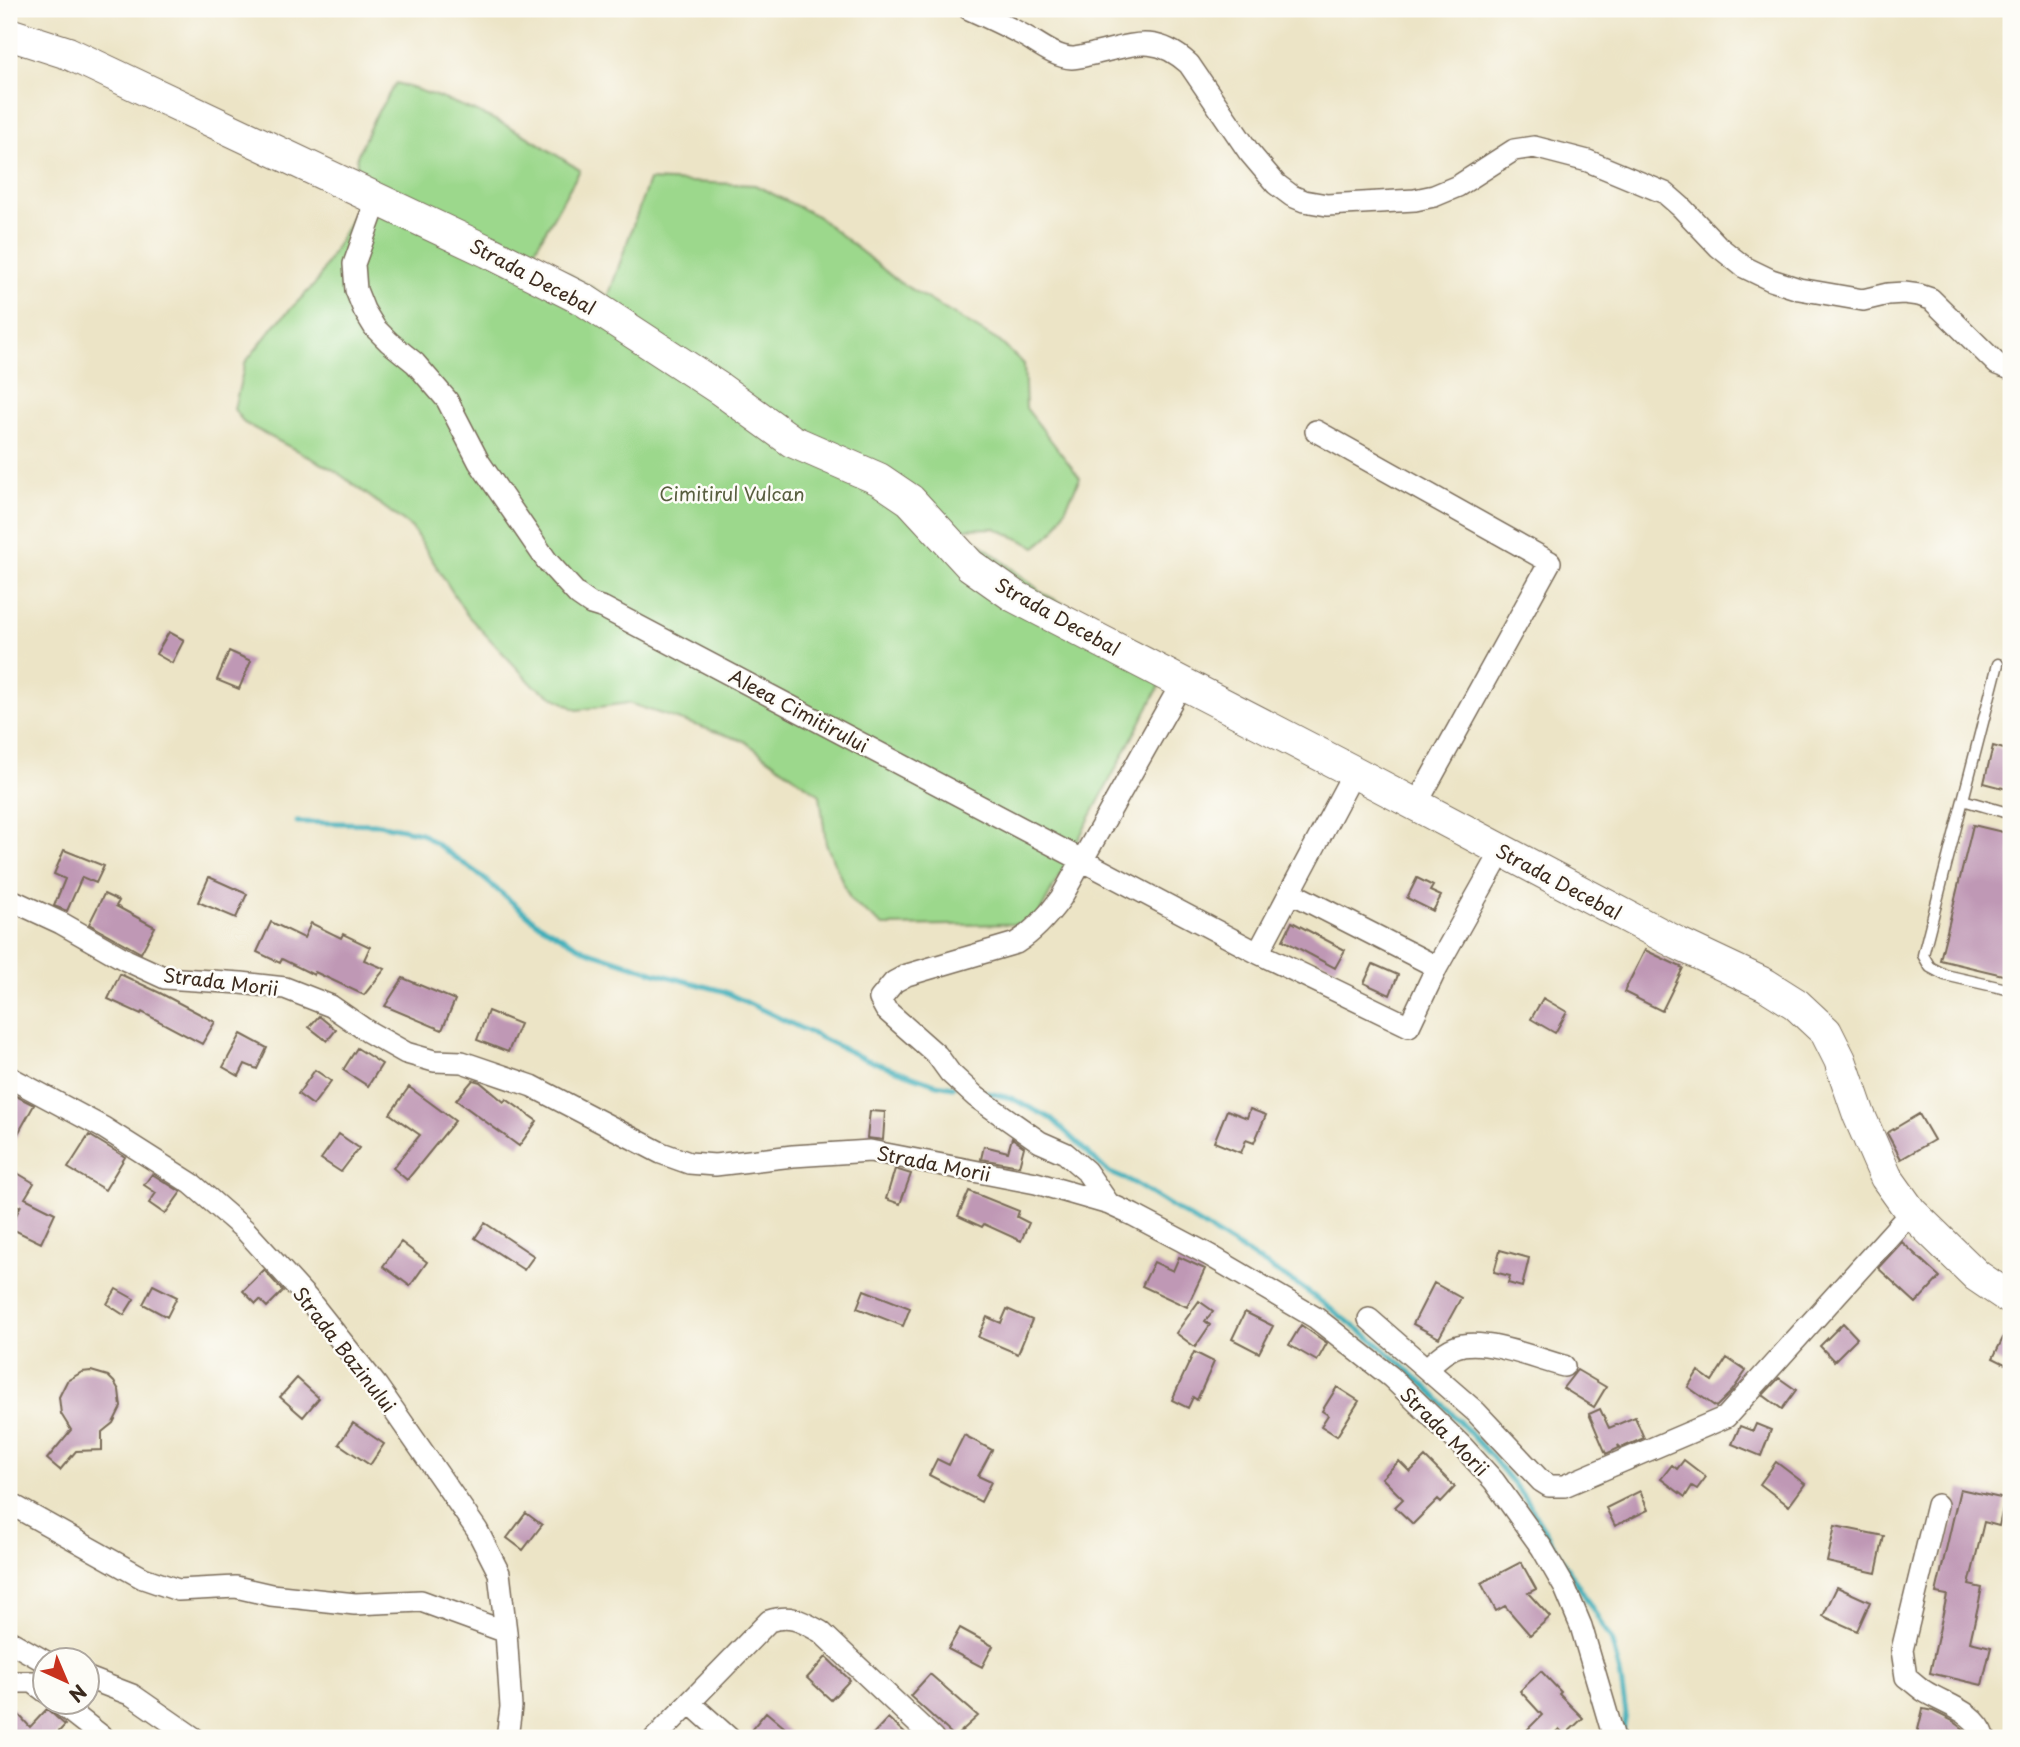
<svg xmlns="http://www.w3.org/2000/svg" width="2020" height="1747" viewBox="0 0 2020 1747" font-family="'Playpen Sans',sans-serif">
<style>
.green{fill:#9cd88c;stroke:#6c8155;stroke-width:2}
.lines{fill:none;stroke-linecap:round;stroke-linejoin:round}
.stream{stroke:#3eaeb9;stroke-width:5}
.building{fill:#bf98b5}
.lane-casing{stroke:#796b59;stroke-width:13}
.street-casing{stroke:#796b59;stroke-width:24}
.secondary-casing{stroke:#796b59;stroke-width:34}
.lane{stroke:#fff;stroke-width:10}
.street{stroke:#fff;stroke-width:21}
.secondary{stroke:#fff;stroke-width:32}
.labels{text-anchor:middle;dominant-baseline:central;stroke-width:5;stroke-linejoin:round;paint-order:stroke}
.street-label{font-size:19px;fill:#3b2a1e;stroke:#fdfcf7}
.park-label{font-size:19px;fill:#585e3f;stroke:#fdfcf7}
</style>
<rect width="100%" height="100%" fill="#fdfcf7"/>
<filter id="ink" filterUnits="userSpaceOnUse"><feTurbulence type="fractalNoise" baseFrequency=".0143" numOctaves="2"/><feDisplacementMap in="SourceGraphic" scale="14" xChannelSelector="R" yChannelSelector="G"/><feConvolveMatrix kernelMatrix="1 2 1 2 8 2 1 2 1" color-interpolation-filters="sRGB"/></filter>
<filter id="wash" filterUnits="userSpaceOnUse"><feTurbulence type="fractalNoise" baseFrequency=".00686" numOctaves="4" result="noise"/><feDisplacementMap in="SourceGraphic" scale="28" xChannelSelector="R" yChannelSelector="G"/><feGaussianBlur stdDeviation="1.57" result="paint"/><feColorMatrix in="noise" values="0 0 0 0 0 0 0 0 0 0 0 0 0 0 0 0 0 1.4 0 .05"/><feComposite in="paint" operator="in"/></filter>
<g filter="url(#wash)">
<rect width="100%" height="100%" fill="#ece4c6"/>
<path class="green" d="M396 83C438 96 482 112 521 133 541 144 560 158 580 170L533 253 608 297 649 180 755 185 817 216 899 282 1000 342 1024 364 1026 408 1080 478 1055 530 1036 547 995 528 962 529 1044 594 1177 662 1159 687 1037 918 1019 924 883 926 851 901 826 844 820 795 744 741 628 703 577 710 533 685 467 615 412 528 334 470 244 423 234 409 245 363 275 325 316 283 355 212 357 156 374 118Z"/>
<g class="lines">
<path class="stream" d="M297 822 378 824 421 833 477 873 536 922 585 950 655 973 723 991 865 1059 936 1084 953 1087
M980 1091 1011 1098 1052 1119 1108 1172 1132 1182 1300 1286 1377 1343 1429 1389 1492 1457 1525 1498 1611 1639 1620 1673 1626 1714 1622 1738"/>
</g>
<g id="blocks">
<path class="building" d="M169 632 184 640 172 663 156 654Z
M229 651 251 661 239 689 217 680Z
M1993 746 2011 751V790L1984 783Z
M1973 825 2011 834V977L1940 960Z
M64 850 104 866 96 883 82 877 67 911 54 906 65 879 54 874Z
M209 877 247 894 236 918 198 902Z
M1417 878 1433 886 1430 891 1441 896 1433 911 1407 898Z
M104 894 119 901 116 906 155 927 141 953 89 924Z
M271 922 304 938 311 923 341 938 343 934 370 947 364 960 385 969 364 995 315 972 314 975 282 959 280 963 257 952Z
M1292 922 1345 950 1335 968 1283 940Z
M1645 950 1683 968 1662 1011 1624 992Z
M1373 964 1398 975 1390 995 1364 983Z
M120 974 160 993 215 1022 202 1044 142 1012 141 1014 108 999Z
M403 978 455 1000 442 1030 385 1006Z
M1543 998 1567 1012 1555 1033 1531 1019Z
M488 1011 520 1024 508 1052 477 1040Z
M319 1016 336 1030 327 1041 309 1027Z
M241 1034 267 1048 257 1069 245 1064 239 1076 223 1067Z
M357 1048 382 1064 368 1086 343 1070Z
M315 1070 331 1081 313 1105 298 1094Z
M473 1080 480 1082 504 1102 506 1099 537 1121 519 1146 456 1100Z
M409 1087 455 1121 407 1180 393 1168 420 1135 390 1114Z
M16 1096 34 1105 9 1150V1109Z
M1250 1109 1266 1115 1254 1143 1246 1140 1241 1153 1214 1142 1227 1110 1247 1118Z
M870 1111 885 1112 883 1140 867 1138Z
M1919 1114 1934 1140 1901 1159 1887 1133Z
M339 1134 359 1148 341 1172 321 1159Z
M89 1135 125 1157 105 1190 68 1168Z
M1012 1138 1024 1147 1019 1166 981 1159 984 1146 1008 1152Z
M9 1168 34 1183 25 1198 55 1213 41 1243 10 1228 21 1205 20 1207 9 1200Z
M895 1169 911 1174 900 1204 886 1199Z
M152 1174 181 1192 165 1214 149 1203 156 1193 144 1185Z
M969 1191 1019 1211 1017 1217 1029 1223 1021 1241 984 1224 982 1227 958 1216Z
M485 1223 534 1256 524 1270 475 1238Z
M401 1242 427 1262 410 1286 383 1266Z
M1902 1242 1940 1277 1916 1303 1878 1268Z
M1500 1250 1529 1258 1522 1287 1508 1283 1510 1276 1494 1272Z
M1179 1257 1205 1269 1187 1307 1142 1286 1154 1262 1173 1271Z
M264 1270 283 1291 267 1307 260 1300 256 1304 243 1291Z
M1434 1283 1461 1298 1439 1338 1413 1324Z
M153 1285 177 1297 167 1317 143 1304Z
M116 1289 134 1299 124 1315 107 1304Z
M864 1290 910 1308 903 1326 857 1308Z
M1199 1301 1213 1311 1205 1321 1210 1325 1195 1347 1176 1333Z
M1007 1309 1032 1320 1018 1354 978 1337 987 1317 1001 1323Z
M1245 1312 1273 1326 1259 1353 1232 1339Z
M2011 1322V1367L1993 1358Z
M1843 1323 1857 1338 1834 1361 1820 1346Z
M1301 1325 1327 1343 1317 1361 1289 1345Z
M1194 1352 1214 1362 1197 1400 1193 1397 1188 1408 1172 1400Z
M1727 1358 1746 1371 1732 1391 1716 1407 1688 1387 1698 1371 1712 1381Z
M1577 1370 1606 1387 1594 1407 1563 1388Z
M91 1371 108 1376 114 1382 119 1390 121 1407 113 1423 102 1432V1450L76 1451 60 1470 47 1459 71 1430 61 1414 59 1397 67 1381 82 1372Z
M297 1378 319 1398 303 1417 280 1397Z
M1779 1378 1796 1390 1782 1409 1763 1395Z
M1337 1387 1359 1401 1337 1436 1321 1426 1328 1415 1322 1411Z
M1600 1409 1609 1428 1635 1417 1644 1438 1621 1448 1618 1445 1619 1448 1606 1454 1589 1414Z
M353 1423 384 1444 370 1465 339 1444Z
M1756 1424 1771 1430 1761 1456 1732 1444 1740 1426 1753 1431Z
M964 1435 992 1450 978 1476 991 1482 981 1502 929 1475 937 1459 949 1465Z
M1425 1457 1455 1487 1441 1502 1438 1499 1413 1524 1395 1507 1403 1499 1382 1478 1399 1461 1410 1472Z
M1684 1460 1706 1477 1697 1489 1692 1486 1685 1497 1661 1479 1672 1465 1677 1469Z
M1776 1462 1805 1484 1789 1506 1760 1484Z
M1960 1489 2005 1499 1999 1526 1984 1522 1969 1585 1982 1588 1970 1642 1991 1647 1982 1685 1930 1673 1947 1595 1936 1593Z
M1640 1491 1648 1510 1615 1526 1606 1508Z
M526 1513 542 1525 523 1550 507 1538Z
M1835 1526 1884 1536 1876 1573 1827 1562Z
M1521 1562 1536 1589 1528 1593 1550 1617 1530 1635 1505 1606 1496 1611 1481 1583Z
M1837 1587 1870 1602 1857 1631 1823 1616Z
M960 1628 993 1646 982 1667 948 1649Z
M826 1657 850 1680 831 1700 807 1678Z
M1541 1671 1561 1692 1559 1694 1583 1718 1565 1735 1559 1729 1550 1738H1533L1526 1731 1542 1715 1520 1691Z
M930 1674 978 1716 955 1737 910 1696Z
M9 1704 30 1727 47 1709 65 1725 53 1738H9Z
M1923 1709 1933 1711 1953 1721 1965 1730 1971 1738H1916Z
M766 1712 797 1738H761L751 1730Z
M888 1718 910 1738H869Z"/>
</g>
</g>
<g filter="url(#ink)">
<use href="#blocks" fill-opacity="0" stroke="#796b59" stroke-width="2"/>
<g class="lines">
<g class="lane-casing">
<path id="lane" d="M1998 664 1923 955 1930 967 1945 975 2011 990
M1963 800 2011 814"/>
</g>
<g class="street-casing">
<path id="street" d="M969 9C987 17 1006 26 1023 35 1038 43 1054 57 1072 58 1078 58 1087 55 1093 54 1133 45 1155 33 1189 64L1249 152 1276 184 1292 196 1304 201 1327 205 1415 200 1434 196 1458 186 1514 150 1534 147 1588 161 1665 193 1681 207 1719 247 1744 267 1771 280 1799 289 1863 300 1888 294 1904 293 1919 295 1931 299 1997 364 2011 369
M377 200 354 264 356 290 364 310 375 328 389 342 415 363 447 400 479 462 547 561 578 595 591 604 604 608 1258 953 1354 772
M1316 431 1550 562 1416 805
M1290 892 1437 967 1502 851
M9 899 61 923 126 960 165 978 241 983 285 988 331 1006 367 1031 406 1053 434 1061 462 1062 532 1086 661 1153 689 1163 715 1165 793 1156 870 1151 1036 1183 1109 1204 1133 1215 1209 1255 1316 1318 1391 1377 1463 1447 1494 1481 1542 1548 1565 1588 1581 1626 1614 1738
M1258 953 1409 1026 1437 967
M9 1077 104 1128 192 1184 245 1230 308 1299 377 1386 477 1530 499 1573 506 1632 511 1707 507 1738
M1109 1204 1086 1171 1065 1153 1040 1142 976 1097 950 1073 937 1055 886 1010 880 999 894 982 907 975 1016 943C1035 931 1048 916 1061 898L1182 683
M1369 1319 1476 1412 1541 1481 1549 1486H1564L1726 1417 1911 1212
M1427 1368C1437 1359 1449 1347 1463 1345 1491 1340 1537 1359 1564 1366
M9 1503 143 1578 178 1590 236 1587 271 1595 355 1604 421 1601 506 1632
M1937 1505 1902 1650 1906 1677C1912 1681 1918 1687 1924 1691 1946 1705 1976 1711 1985 1738
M9 1641 46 1662
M88 1678 132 1695 194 1738
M9 1682H33L46 1692
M58 1702 104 1738
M690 1703 729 1738
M655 1738 769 1621C791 1614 801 1621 821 1632L933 1738"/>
</g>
<g class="secondary-casing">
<path id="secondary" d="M9 34 68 53 489 252 584 300 720 389 792 441 879 479 910 500 970 565 1014 596 1354 772 1679 944 1766 985 1796 1004 1826 1032 1840 1060 1859 1115 1886 1177 1911 1212 1977 1276 2011 1299"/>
</g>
<use href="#lane" class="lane"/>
<use href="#street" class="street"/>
<use href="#secondary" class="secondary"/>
</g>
</g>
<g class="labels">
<g class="street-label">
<text transform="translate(533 276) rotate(28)">Strada Decebal</text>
<text transform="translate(1058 616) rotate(29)">Strada Decebal</text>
<text transform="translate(799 710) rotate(28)">Aleea Cimitirului</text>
<text transform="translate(1559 881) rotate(28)">Strada Decebal</text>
<text transform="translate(221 981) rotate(7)">Strada Morii</text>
<text transform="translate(934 1163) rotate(11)">Strada Morii</text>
<text transform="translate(345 1349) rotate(52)">Strada Bazinului</text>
<text transform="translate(1445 1431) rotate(45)">Strada Morii</text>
</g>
<g class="park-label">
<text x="732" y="493">Cimitirul Vulcan</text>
</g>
</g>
<rect width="2020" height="1747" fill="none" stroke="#fdfcf7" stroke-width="35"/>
<g transform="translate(66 1681) rotate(136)"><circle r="33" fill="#fdfcf7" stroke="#afa8a0" stroke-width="2"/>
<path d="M0-5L12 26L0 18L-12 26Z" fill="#c8321e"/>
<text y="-10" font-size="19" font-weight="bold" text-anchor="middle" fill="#3b2a1e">N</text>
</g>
</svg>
